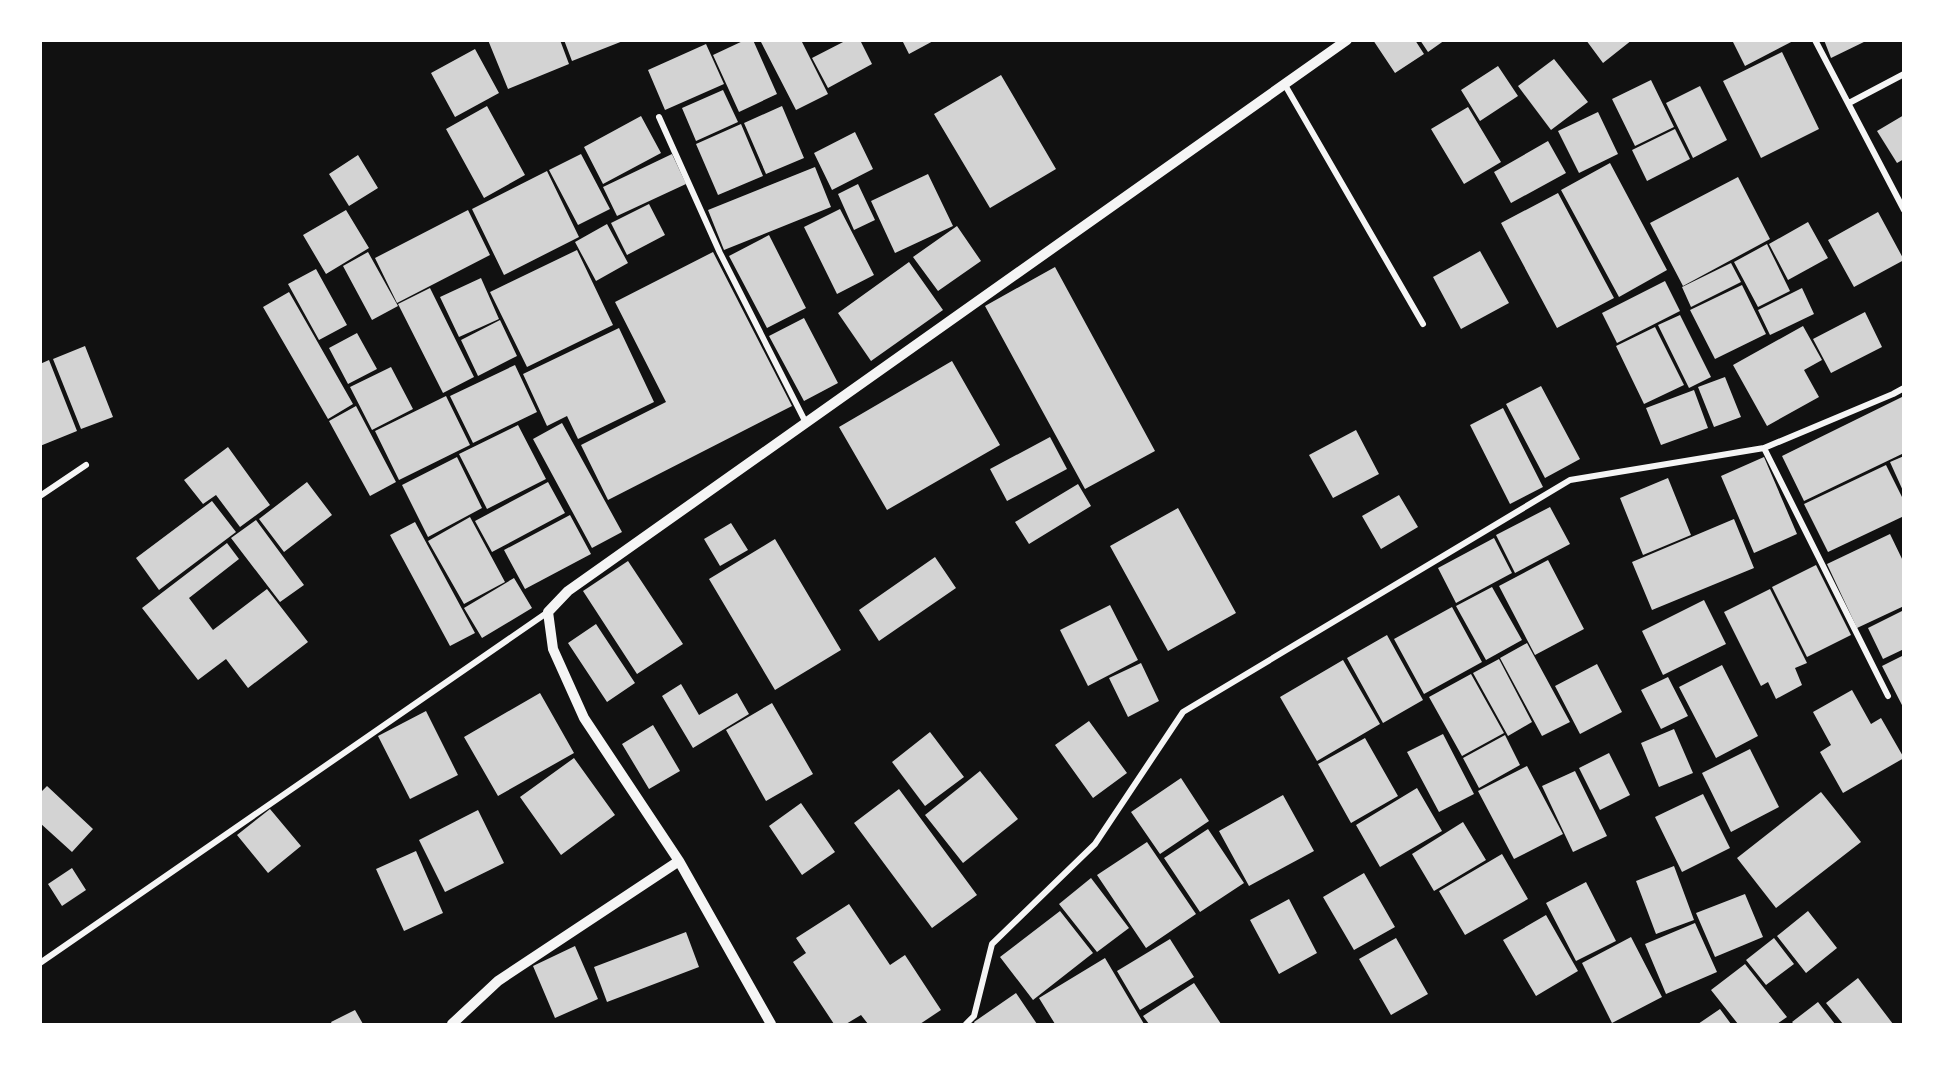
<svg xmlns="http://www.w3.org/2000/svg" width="1944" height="1065" viewBox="0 0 1944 1065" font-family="'Times New Roman',serif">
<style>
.building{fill:#d3d3d3}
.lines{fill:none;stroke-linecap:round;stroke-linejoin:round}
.minor{stroke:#f5f5f5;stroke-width:6}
.tertiary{stroke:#f5f5f5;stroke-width:10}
</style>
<rect width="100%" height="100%" fill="#111"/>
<path class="building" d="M488 40H560L569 64 508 89Z
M564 40H623V41L572 61Z
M745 40H753L777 94 739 112 713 55Z
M764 40H801L828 94 796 110 761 42Z
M847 40H860L872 64 828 88 812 58Z
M902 40H935L909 54Z
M1373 40H1415L1424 54 1395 73Z
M1420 40H1445L1428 52Z
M1586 40H1632L1603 63Z
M1732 40H1795L1745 66Z
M1824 40H1868L1831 58Z
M706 44 724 84 665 110 648 70Z
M475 49 499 93 455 117 431 73Z
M1782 52 1819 129 1761 158 1723 81Z
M1554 59 1588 102 1551 130 1518 86Z
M1498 66 1518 96 1480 121 1461 90Z
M1001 75 1056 169 990 208 934 114Z
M1651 80 1674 127 1635 146 1612 99Z
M1700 86 1727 140 1693 158 1666 103Z
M723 90 738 122 696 141 682 108Z
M487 106 525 175 484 198 446 129Z
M782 106 804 158 766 174 744 123Z
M1468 107 1501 162 1464 184 1431 129Z
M1598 112 1618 154 1579 173 1558 131Z
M1904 115V159L1897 163 1877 131Z
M641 116 661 153 603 184 584 147Z
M741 124 763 176 718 195 696 144Z
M1675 129 1690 159 1647 181 1632 150Z
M855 132 873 169 832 190 814 153Z
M1548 141 1566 173 1511 203 1494 172Z
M581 154 610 209 578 225 549 170Z
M672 154 686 184 617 216 603 187Z
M358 155 378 188 349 206 329 174Z
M1610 163 1667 270 1619 297 1561 190Z
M815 167 831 207 724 250 708 210Z
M547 171 579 237 504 275 472 209Z
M928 174 953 226 895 253 871 201Z
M1738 177 1770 239 1683 286 1650 223Z
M858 184 875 220 854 230 838 194Z
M1558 193 1614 298 1557 328 1501 223Z
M649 204 665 235 627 255 611 223Z
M840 209 874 275 837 294 804 227Z
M346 210 369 248 326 274 303 235Z
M468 210 490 255 397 303 375 258Z
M1878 212 1904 260 1854 287 1828 240Z
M1808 222 1828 258 1788 280 1769 244Z
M607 224 628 263 596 281 575 242Z
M957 226 981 261 938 291 913 257Z
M769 235 806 308 767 328 729 256Z
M1767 244 1790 291 1758 307 1734 262Z
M577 250 613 325 527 367 490 292Z
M1480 251 1509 303 1461 329 1433 277Z
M368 252 398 306 372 320 343 266Z
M713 252 792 406 608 500 581 445 666 402 615 302Z
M909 262 943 310 871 361 838 313Z
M1731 263 1741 282 1691 307 1682 287Z
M1055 267 1155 451 1085 489 985 306Z
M316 269 347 325 319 340 288 284Z
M481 278 499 319 459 337 440 297Z
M1665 281 1680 311 1617 343 1602 313Z
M1742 285 1766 334 1715 359 1690 310Z
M430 288 474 377 443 393 398 304Z
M1802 288 1814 314 1770 335 1758 310Z
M289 292 353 404 328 419 263 307Z
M1865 312 1882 347 1831 373 1813 339Z
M1680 315 1711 377 1689 388 1658 325Z
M804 318 838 383 804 401 769 336Z
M500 320 517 356 478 376 461 340Z
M1803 326 1822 360 1804 370 1819 397 1767 426 1733 365Z
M1655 327 1684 385 1644 404 1616 346Z
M619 328 654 402 578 439 567 416 547 426 523 374Z
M357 333 377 369 348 384 329 348Z
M85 346 113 417 81 429 53 359Z
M49 360 77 431 40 446V364Z
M952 361 1000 445 887 510 839 427Z
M515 365 537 412 473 443 450 396Z
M391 367 413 409 372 430 350 387Z
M1725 377 1741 417 1714 427 1698 387Z
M1541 386 1580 459 1545 478 1506 404Z
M1694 390 1708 428 1661 445 1646 408Z
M446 396 470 445 399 480 375 431Z
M1904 396V453L1804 501 1782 456Z
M356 406 396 482 370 496 329 421Z
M1503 408 1543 487 1510 504 1470 425Z
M562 423 622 532 592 548 533 439Z
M518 425 546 479 487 509 459 454Z
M1356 430 1379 474 1333 498 1309 455Z
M1050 437 1067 469 1007 501 990 469Z
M228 447 270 505 240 527 216 495 203 504 184 480Z
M1904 456V493L1890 462Z
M457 457 482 508 428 537 402 485Z
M1764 457 1797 534 1754 553 1721 476Z
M1886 465 1904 501V516L1828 552 1804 504Z
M1668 478 1691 535 1643 555 1620 498Z
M307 482 332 515 284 552 259 519Z
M548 482 565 513 492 552 475 521Z
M1078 484 1091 506 1029 544 1015 522Z
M1399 495 1418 527 1381 549 1362 516Z
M212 501 236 532 159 590 136 558Z
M1550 507 1570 544 1515 573 1496 535Z
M1178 508 1236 613 1168 651 1110 546Z
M570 515 591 554 525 589 504 550Z
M470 517 505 582 464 604 428 541Z
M1734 519 1754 568 1652 610 1632 562Z
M256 520 304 585 280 602 231 538Z
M415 522 475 633 450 646 390 535Z
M731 523 748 550 720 566 704 539Z
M1890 534 1904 563V606L1857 628 1827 564Z
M1494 538 1512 573 1456 603 1438 568Z
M775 539 841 650 775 690 709 579Z
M227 543 239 559 189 598 213 630 267 589 308 642 248 688 226 659 198 680 142 608Z
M935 557 956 588 879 641 859 610Z
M1548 560 1584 629 1535 655 1499 586Z
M628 561 683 644 637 674 583 591Z
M1816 565 1851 635 1807 657 1772 587Z
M514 578 532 608 482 638 464 608Z
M1492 587 1522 640 1486 660 1456 606Z
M1770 589 1807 663 1795 668 1802 685 1776 699 1768 682 1761 686 1724 612Z
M1704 600 1726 644 1663 675 1642 631Z
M1110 605 1138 660 1088 686 1060 630Z
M1452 607 1482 662 1424 694 1394 639Z
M1904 610V649L1883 659 1868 628Z
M596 624 635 683 607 702 568 643Z
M1387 635 1423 700 1383 723 1347 658Z
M1527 643 1570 722 1542 736 1500 658Z
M1904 655V709L1882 666Z
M1499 659 1532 722 1508 736 1473 673Z
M1343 660 1380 724 1317 761 1280 697Z
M1141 663 1159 701 1128 717 1109 678Z
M1597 664 1622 712 1580 734 1555 686Z
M1722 665 1758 736 1716 758 1679 687Z
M1471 674 1504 733 1462 756 1429 697Z
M1668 677 1688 716 1661 729 1641 690Z
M681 684 699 715 737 693 749 714 693 748 662 696Z
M1852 690 1871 724 1881 718 1904 758 1843 793 1820 752 1831 745 1813 712Z
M540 693 574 753 498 796 464 737Z
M772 703 813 774 766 801 726 730Z
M426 711 458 775 410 799 378 736Z
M1089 721 1127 773 1093 798 1055 745Z
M653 725 680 771 649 789 622 744Z
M1674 729 1693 773 1659 787 1641 743Z
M930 732 964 777 925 806 892 762Z
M1443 734 1474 794 1439 812 1407 752Z
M1505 735 1520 765 1479 788 1463 758Z
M1365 738 1398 796 1351 823 1318 764Z
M1750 749 1779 807 1731 832 1702 773Z
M1609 753 1630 795 1600 810 1579 768Z
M574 758 615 815 561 855 520 797Z
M1527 766 1563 834 1514 859 1478 791Z
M980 771 1018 819 963 863 925 815Z
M1575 771 1607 836 1573 852 1542 786Z
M1181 778 1209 821 1160 854 1131 812Z
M47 786 93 829 72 852 40 823V793Z
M1417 788 1442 831 1380 867 1356 825Z
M899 789 977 895 932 928 854 823Z
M1821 792 1861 842 1776 908 1737 858Z
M1703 794 1730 848 1682 872 1655 817Z
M1283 795 1314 851 1249 886 1219 831Z
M801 803 835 852 802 875 769 826Z
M270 809 301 846 268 873 237 835Z
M478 810 504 863 445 892 419 840Z
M1463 822 1486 860 1434 891 1412 854Z
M1208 829 1244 883 1200 912 1164 858Z
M1147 842 1196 914 1146 948 1097 875Z
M416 851 443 913 404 931 376 869Z
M1502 854 1528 899 1465 935 1439 891Z
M1674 866 1694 920 1656 934 1636 881Z
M72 868 86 890 62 906 48 884Z
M1364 873 1395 927 1354 950 1323 897Z
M1091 878 1129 928 1097 952 1059 904Z
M1586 882 1616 941 1576 961 1546 903Z
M1745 894 1763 937 1715 957 1696 913Z
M1289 899 1317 953 1279 974 1250 920Z
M849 904 890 965 905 955 941 1010 920 1024H868L861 1015 846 1024H834L793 962 806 953 796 938Z
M1060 911 1093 953 1033 1000 1000 957Z
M1808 911 1837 948 1806 973 1777 936Z
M1546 915 1578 971 1536 996 1503 940Z
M1695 923 1717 972 1666 994 1645 944Z
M686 932 699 967 607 1002 594 967Z
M1631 937 1662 997 1612 1023 1582 963Z
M1396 938 1428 994 1391 1015 1359 959Z
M1774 938 1794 964 1766 985 1746 960Z
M1170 939 1194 977 1140 1010 1117 971Z
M575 946 598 999 555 1018 533 966Z
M1105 958 1144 1024H1055L1039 998Z
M1745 964 1787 1017 1777 1024H1738L1711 990Z
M1858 978 1893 1024H1843L1826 1003Z
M1194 983 1221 1024H1149L1143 1016Z
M1016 993 1037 1024H975L974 1022Z
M1818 1002 1835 1024H1794L1792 1022Z
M1720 1009 1731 1024H1698Z
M355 1010 363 1024H332L331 1022Z"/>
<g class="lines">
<path class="minor" d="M1815 40 1904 210
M1285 85 1423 324
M1849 103 1904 74
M659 117 720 253 806 423
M1764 448 1888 696
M40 496 86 465
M40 963 548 612
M966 1024 974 1016 992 944 1095 844 1183 712 1570 480 1764 448 1893 394 1904 388"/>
<path class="tertiary" d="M452 1024 498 981 679 861
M771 1024 679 861 584 718 553 649 548 612 568 591 1347 40"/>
</g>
<rect width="1944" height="1065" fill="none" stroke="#ffffff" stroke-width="84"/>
</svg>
